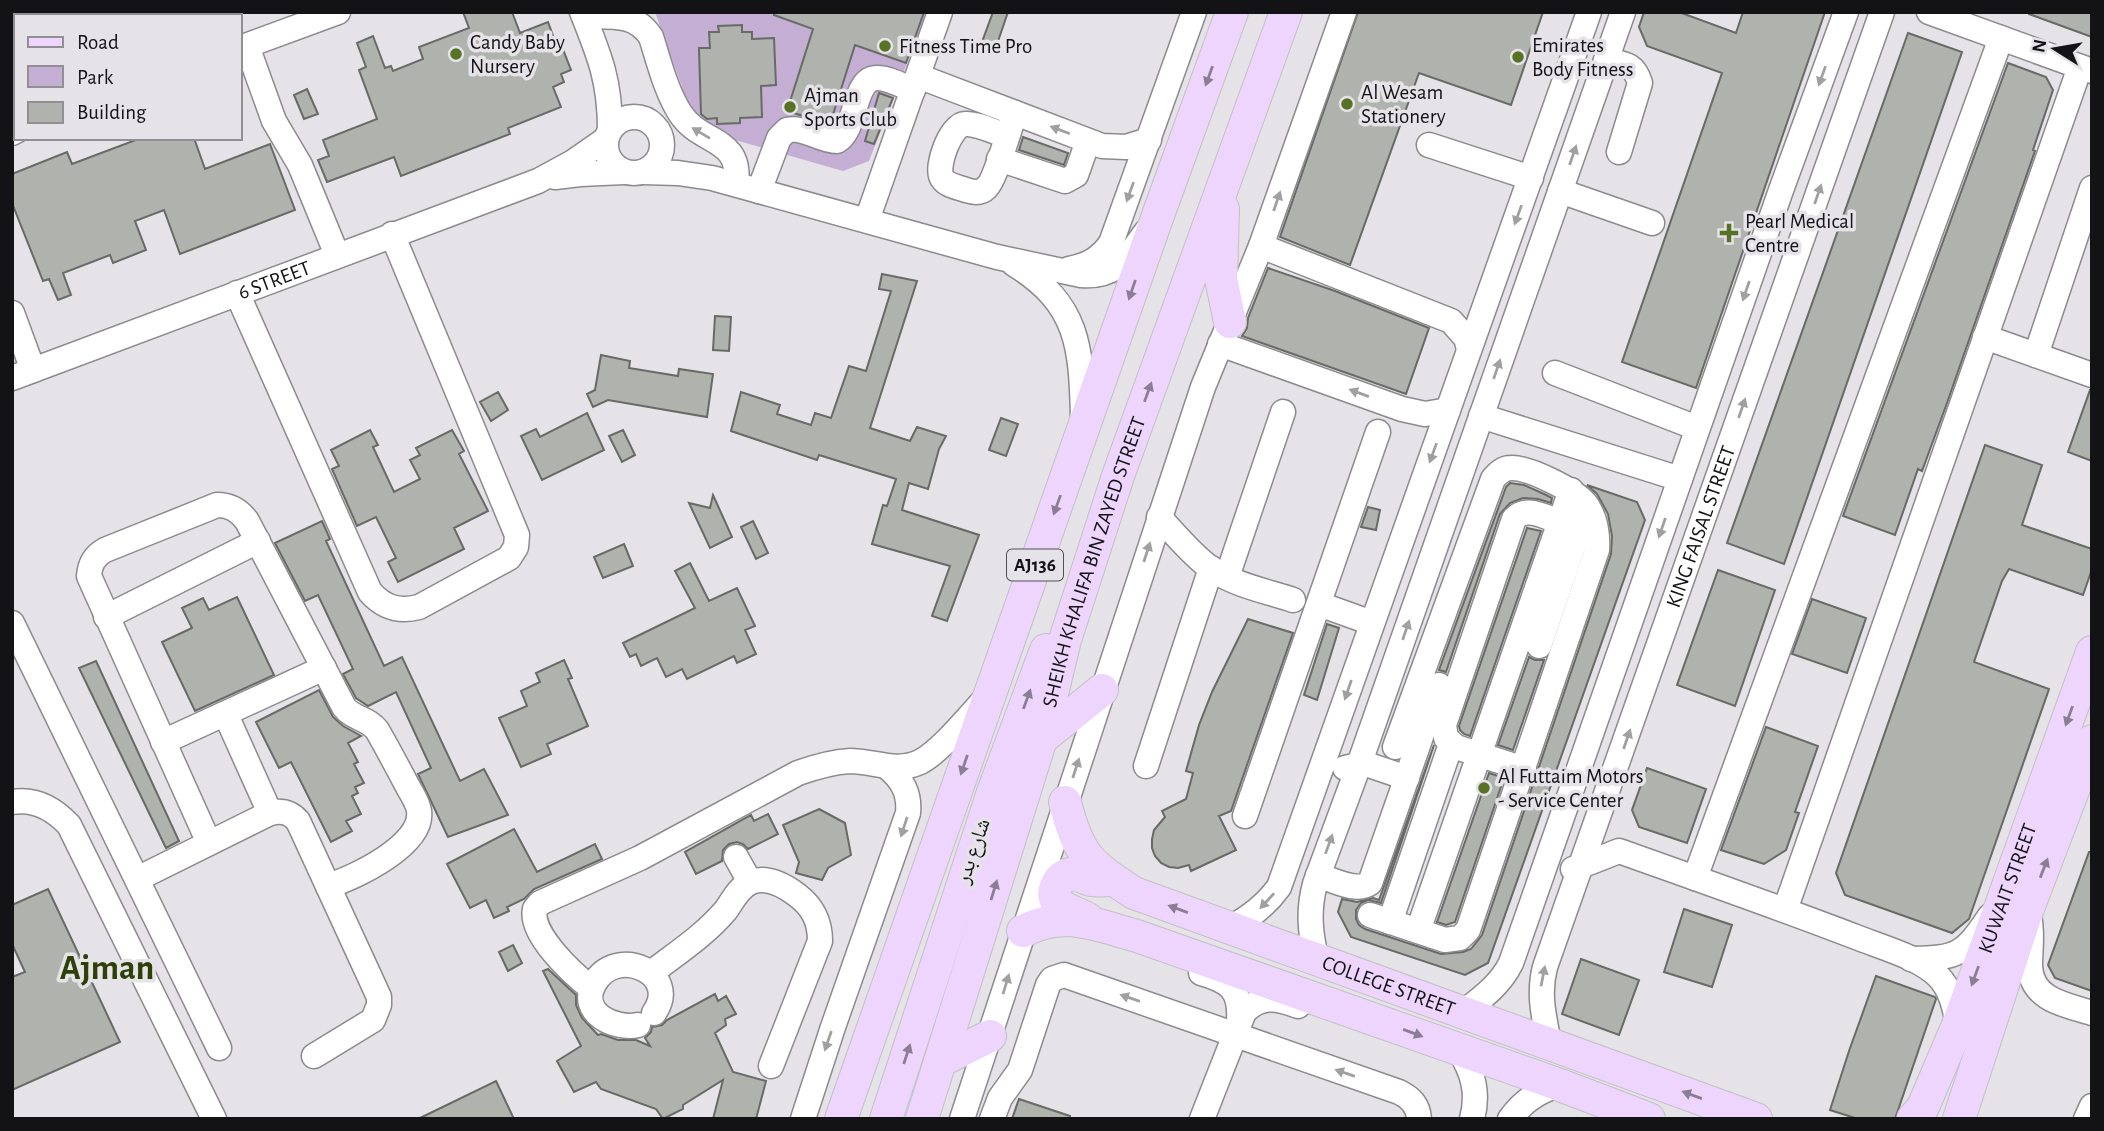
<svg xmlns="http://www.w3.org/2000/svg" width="2104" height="1131" viewBox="0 0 2104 1131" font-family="'Alegreya Sans','Noto Naskh Arabic',sans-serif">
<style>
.green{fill:#c4aed3}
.building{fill:#b0b2ad;stroke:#686a65;stroke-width:2}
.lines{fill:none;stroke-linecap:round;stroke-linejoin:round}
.minor-casing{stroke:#8d8a8f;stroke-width:27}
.major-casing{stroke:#c2c1c2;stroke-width:34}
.minor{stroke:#fff;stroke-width:24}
.major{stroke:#edd5fd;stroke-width:32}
.oneway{fill:#8b7d94}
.oneway2{fill:#a1a0a1}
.poi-dot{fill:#587225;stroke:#e5e2e8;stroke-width:2.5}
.labels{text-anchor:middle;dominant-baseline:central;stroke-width:7;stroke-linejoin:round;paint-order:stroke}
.shield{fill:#e5e2e8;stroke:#525054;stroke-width:2}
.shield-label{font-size:19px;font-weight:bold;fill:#131214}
.poi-label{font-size:21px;fill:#131214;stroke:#e5e2e8;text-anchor:start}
.street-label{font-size:21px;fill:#131214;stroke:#e5e2e8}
.town-label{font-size:35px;font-weight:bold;fill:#2e3f07;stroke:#e5e2e8}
</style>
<rect width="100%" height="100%" fill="#e5e2e8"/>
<path class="green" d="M655 12H927L869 161 843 171 697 129Z"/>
<path class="building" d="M463 12H512L520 33 548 22 558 49 562 47 571 70 561 74 564 82 553 87 561 107 508 128 510 134 401 176 394 157 327 182 318 160 329 156 323 140 377 119 359 70 366 67 357 43 373 36 385 68 391 66 393 71 423 59 419 47 469 28Z
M774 12H924L906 63 855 45 830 124 787 111 813 29 774 15Z
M993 12H1008L996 47 982 42Z
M1358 12H1543L1511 105 1419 73 1350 265 1280 237Z
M1644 12H1679L1736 33 1743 12H1825L1696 388 1622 362 1722 73 1647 46 1639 27Z
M2029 12H2092V37L2029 14Z
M742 25V32H752V39L774 38 776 85 761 86 762 117 740 118V123L717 124V118L707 119 701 114 699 48H710L709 32H719L718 26Z
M1908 33 1962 52 1784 564 1727 543Z
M2008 63 2046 77 2053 90 2033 150 2035 151 1947 403 1922 471 1918 469 1895 535 1843 516Z
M307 89 318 114 304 119 294 95Z
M879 93 893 98 874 144 865 141Z
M1023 137 1068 153 1064 165 1019 150Z
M141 138H194L205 169 270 144 295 210 180 254 164 210 135 221 146 250 113 263 110 255 63 273 71 295 58 300 49 279 43 281 12 203V174L67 152 72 164Z
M1268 268 1335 291 1429 328 1406 394 1242 336 1247 328 1248 318Z
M882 274 917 281 870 428 910 441 917 427 946 436 939 449 928 489 909 483 902 510 979 535 947 621 932 616 950 566 872 544 883 505 887 506 896 479 819 455 817 460 731 431 741 392 780 405 777 414 811 425 815 413 831 418 849 366 866 371 891 291 879 289Z
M715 316 731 317 729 351 713 350Z
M601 355 630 361 629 368 678 376 679 369 713 374 707 417 608 400 593 407 587 394 595 390Z
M2090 390H2092V461L2068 452Z
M498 392 508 410 491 421 480 402Z
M587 413 604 450 542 480 521 436 536 429 540 437Z
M1001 418 1018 424 1006 456 989 450Z
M370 430 378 445 373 447 394 492 420 479 410 460 420 455 416 448 452 430 464 451 459 454 488 511 454 528 464 549 398 582 388 562 396 558 376 517 357 526 332 469 339 466 331 450Z
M623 430 635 455 622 462 609 436Z
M1985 445 2042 465 2022 525 2092 549V569L2083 595 2009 569 2002 581 1974 662 2049 689 1969 919 1952 933 1845 895 1836 873Z
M1510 483 1524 485 1544 494 1552 498 1551 503 1538 499 1523 498 1510 503 1500 514 1446 672 1439 670 1506 487Z
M1587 485 1637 502 1645 520 1488 963 1465 975 1351 937 1338 912 1342 899 1357 902 1373 898 1379 900 1434 745 1381 903 1368 900 1361 903 1356 910V919L1359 925 1365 929 1441 954 1463 952 1471 949 1482 935 1611 554 1612 536 1608 514 1597 494Z
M713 495 732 537 710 548 689 503 710 508Z
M1368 507 1380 510 1376 530 1361 527Z
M322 521 330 539 326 541 384 666 402 657 460 781 484 769 508 815 448 837 418 774 431 768 396 692 368 706 356 698 343 674 353 669 318 595 305 601 275 543Z
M753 521 768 553 756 559 741 527Z
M1527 528 1541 531 1470 736 1464 734 1460 730 1459 726Z
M624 544 633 566 603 578 594 557Z
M690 563 709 601 737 588 755 626 745 630 756 654 737 663 734 656 687 679 682 669 666 677 657 658 641 666 636 654 630 657 623 643 695 608 675 571Z
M1718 570 1775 590 1735 706 1677 685Z
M237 597 274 675 195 711 162 642 192 628 182 608 203 598 209 610Z
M1812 599 1866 618 1847 673 1792 654Z
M1248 619 1293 633 1231 811 1219 816 1236 850 1191 871 1189 865 1178 868 1169 867 1161 863 1155 856 1152 848V839L1154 830 1165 817 1162 811 1186 799 1193 773 1186 771 1199 725 1212 692Z
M1327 624 1339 628 1317 700 1304 695Z
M1529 657 1535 660H1544L1513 750 1498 745Z
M564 660 572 678 568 679 588 726 547 744 551 754 521 767 499 718 527 706 521 691 540 682 536 673Z
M96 661 179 841 166 848 79 668Z
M319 690 333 717 343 726 361 736 348 743 358 762 354 764 364 783 355 787 358 793 352 796 361 814 346 821 352 831 331 842 291 762 279 768 256 722Z
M1766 727 1818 746 1795 812 1799 813 1786 850 1764 864 1721 850Z
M1647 768 1706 789 1687 843 1639 827 1632 810Z
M1489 773 1504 778 1455 922 1446 925 1437 922Z
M819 809 845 823 851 855 828 868 822 880 796 873 799 862 783 825Z
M768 814 778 834 748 849 743 844 737 842 729 844 723 850 722 861 696 874 685 852 751 815 754 821Z
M514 829 537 872 595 844 602 859 534 889 524 899 507 907 509 911 494 918 486 900 470 908 447 864Z
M2089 852H2092V991L2055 978 2048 965Z
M48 889 120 1042 12 1090V977L25 972 12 944V905Z
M1684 909 1732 925 1712 987 1664 972Z
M513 945 522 963 508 971 499 952Z
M1581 959 1639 980 1619 1035 1562 1014Z
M548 969 576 995V1005L582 1018 598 1035 601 1034 618 1040H636L650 1046 645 1038 651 1032 652 1027 662 1025 667 1020 715 994 718 1001 726 996 736 1014 725 1019 726 1025 715 1033 733 1072 766 1081 756 1119H713L723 1080 683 1105V1109L663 1119 656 1109 601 1089 596 1082 574 1092 557 1061 581 1046 543 971Z
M1876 976 1935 997 1936 999 1895 1119H1858L1830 1110 1849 1051Z
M496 1081 514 1119H418Z
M1019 1099 1070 1116V1119H1012Z"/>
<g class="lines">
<g class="minor-casing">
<g id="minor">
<path d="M582 12C600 57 610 81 610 130"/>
<path d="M1929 12 2092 71"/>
<path d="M584 16C610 17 635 12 651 37 659 62 666 91 680 113 700 145 742 136 736 184"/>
<path d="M247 46 274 121 300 165 337 255"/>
<path d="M240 48 338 12"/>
<path d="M1606 60C1624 64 1634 63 1640 83L1619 152"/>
<path d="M918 76 1102 146 1126 147 1149 140"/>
<circle cx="634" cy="145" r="28"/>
<path d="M12 133 16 131"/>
<path d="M1007 136C994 132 978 123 965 124 951 124 935 167 942 178 947 186 958 187 966 190 973 192 980 194 986 188 995 181 1010 127 1015 113"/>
<path d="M1429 145 1531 178"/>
<path d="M999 159 1065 181 1076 175 1088 141"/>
<path d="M643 172 678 173 712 178 997 257 1081 275C1117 278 1127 257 1146 232"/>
<path d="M555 177 580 174 624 172"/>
<path d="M759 191 779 138 787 130C804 126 820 141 837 141 857 130 853 79 876 78 887 77 903 86 913 90"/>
<path d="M1560 191 1652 223"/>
<path d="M867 220 940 12"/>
<path d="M1261 246 1451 321 1466 338 1469 349"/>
<path d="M1014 264C1079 304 1081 347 1083 416"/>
<path d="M1069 269C1088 265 1100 259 1111 243L1194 12"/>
<path d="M237 293 370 592C384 608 399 612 419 607L509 558 516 547 517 535 392 234"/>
<path d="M12 313 33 370"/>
<path d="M1985 337 2092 375"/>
<path d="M1220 344 1402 409 1425 414 1448 410"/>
<path d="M2036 355 2092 188"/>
<path d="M1555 373 1697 428"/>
<path id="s1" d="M12 378 538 181 573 162 606 139"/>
<path d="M1481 416 1680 479"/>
<path d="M1159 517C1175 534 1191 554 1210 568 1234 585 1266 591 1293 600"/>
<path d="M1227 577 1283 412"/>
<path d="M1319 604 1372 623"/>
<path d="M106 617 258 541"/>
<path d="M12 623 219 1048"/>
<path d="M1539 646 1587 506"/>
<path d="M226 715 270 813"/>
<path d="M163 742 324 668"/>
<path d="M1146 766 1211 568"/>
<path d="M1345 768 1354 766 1360 762 1407 778"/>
<path d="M1524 769 1456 747 1446 738 1444 725 1514 519C1526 505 1545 517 1560 522"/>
<path d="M12 802C35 798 54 809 69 825L214 1119"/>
<path d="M1245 816 1378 432"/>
<path d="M209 843 89 576C90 564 94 556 105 550L217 505C230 505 239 510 247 521L344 707C353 719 368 718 377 730 388 749 398 768 408 787 412 794 418 803 419 811 424 845 354 878 328 886"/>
<path d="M736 857 750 882"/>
<path d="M1573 869 1619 851C1698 879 1778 907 1856 937 1881 947 1919 957 1938 976 1951 989 1955 1008 1958 1025"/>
<path d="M1318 875C1333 880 1357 893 1370 883L1439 685"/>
<path d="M1695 878 2001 38"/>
<path d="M137 879 270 813C282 810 290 812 298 821L379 997V1005L373 1020 314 1056"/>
<path d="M1785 910 2080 67"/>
<path d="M1370 915 1445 940 1460 938 1468 930 1597 550C1598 533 1596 517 1585 503 1574 490 1528 467 1511 468 1503 468 1498 473 1493 479L1395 747"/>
<path d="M2029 916C2033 933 2030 948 2030 966 2031 1000 2066 1005 2092 1013"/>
<path d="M1390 922 1451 744"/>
<path d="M1231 928C1251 916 1266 905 1279 887L1589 12"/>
<path d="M1418 931 1571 490"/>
<path d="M1316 958C1310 931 1308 910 1315 884L1360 762 1623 12"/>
<path d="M1911 959C1958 958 1964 955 1990 916"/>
<path d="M651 973C677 953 705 935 726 910 733 900 739 887 751 882 767 876 785 886 797 895 813 907 820 921 820 941L771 1066"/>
<path d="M1201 973C1229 981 1241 989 1239 1020"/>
<path d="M591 988C573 974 529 934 535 909L540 903 640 858 798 773C815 767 832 762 850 761 874 761 896 773 920 762 941 751 969 716 986 698"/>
<path d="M1464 1012C1483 997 1500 985 1511 963L1780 193 1846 12"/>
<path d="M638 1025C615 1030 578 1013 594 984 615 944 682 973 654 1013"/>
<path id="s2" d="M1549 1043C1544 1017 1538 994 1545 967L1882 12"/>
<path d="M1459 1050C1473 1072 1479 1093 1472 1119"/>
<path d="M803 1119 833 1027 908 813C910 793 902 779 887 767"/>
<path d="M962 1119 1203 387 1261 246 1344 12"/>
<path d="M992 1119 1000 1098 1020 1070 1048 985 1052 979 1064 975 1399 1092C1411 1098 1418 1105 1419 1119"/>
<path d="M1202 1119 1244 1012C1261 995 1277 998 1298 1006"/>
<path d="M1510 1119C1523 1101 1539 1090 1560 1085"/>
<path d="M2086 1119 2092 1106"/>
</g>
</g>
<g class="major-casing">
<g id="major">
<path d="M1223 209 1221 279 1230 322"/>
<path d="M1041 739 1102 690"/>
<path id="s3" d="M1065 802C1078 855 1089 864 1134 893L1756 1119"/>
<path d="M1088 919C1073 910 1046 907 1057 884 1060 878 1063 875 1070 874 1077 874 1084 878 1091 880 1098 881 1106 880 1113 880"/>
<path d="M1023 931C1063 910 1093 924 1134 935L1560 1085 1649 1119"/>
<path d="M940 1061 990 1036"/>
<path d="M841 1119 1157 218 1232 12"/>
<path d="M886 1119 993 792 1046 650"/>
<path id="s4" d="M922 1119 1041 739 1065 640 1118 476 1286 12"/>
<path id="s5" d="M1913 1119 1923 1107 1958 1025 2092 652"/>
<path d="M1959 1119 2027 911 2092 741"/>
</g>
</g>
<use href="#minor" class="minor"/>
<use href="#major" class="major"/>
</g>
<defs><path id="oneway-solid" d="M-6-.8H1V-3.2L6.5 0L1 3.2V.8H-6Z" transform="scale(1.75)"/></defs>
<g class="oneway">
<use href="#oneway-solid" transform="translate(1209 76) rotate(110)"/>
<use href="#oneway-solid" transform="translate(1132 290) rotate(109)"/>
<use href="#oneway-solid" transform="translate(1148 392) rotate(-70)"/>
<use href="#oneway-solid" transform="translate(1057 505) rotate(110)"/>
<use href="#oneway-solid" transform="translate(1027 699) rotate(-70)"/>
<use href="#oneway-solid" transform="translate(2069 716) rotate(110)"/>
<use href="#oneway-solid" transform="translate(964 765) rotate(109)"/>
<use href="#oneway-solid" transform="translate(2044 868) rotate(-69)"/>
<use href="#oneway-solid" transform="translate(994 890) rotate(-73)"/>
<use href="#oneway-solid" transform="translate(1178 909) rotate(-160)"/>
<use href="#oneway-solid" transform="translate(1975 976) rotate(110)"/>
<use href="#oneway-solid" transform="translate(1413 1033) rotate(20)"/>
<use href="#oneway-solid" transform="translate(907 1054) rotate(-72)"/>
<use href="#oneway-solid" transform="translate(1692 1095) rotate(-160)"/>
</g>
<g class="oneway2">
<use href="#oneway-solid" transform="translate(1822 76) rotate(110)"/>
<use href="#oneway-solid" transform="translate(1060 130) rotate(-159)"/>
<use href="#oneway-solid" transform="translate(701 133) rotate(-149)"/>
<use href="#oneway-solid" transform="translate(1573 155) rotate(-71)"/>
<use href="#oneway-solid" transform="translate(1130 192) rotate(110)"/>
<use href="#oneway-solid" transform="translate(1818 194) rotate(-71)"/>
<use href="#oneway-solid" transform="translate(1277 201) rotate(-71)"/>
<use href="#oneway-solid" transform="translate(1518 215) rotate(110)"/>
<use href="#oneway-solid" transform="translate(1746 291) rotate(109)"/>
<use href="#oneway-solid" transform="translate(1497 369) rotate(-71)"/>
<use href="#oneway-solid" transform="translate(1359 393) rotate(-160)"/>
<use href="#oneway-solid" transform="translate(1742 408) rotate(-71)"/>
<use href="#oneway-solid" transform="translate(1433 453) rotate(110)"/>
<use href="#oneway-solid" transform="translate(1662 528) rotate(109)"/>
<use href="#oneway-solid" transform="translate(1147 552) rotate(-72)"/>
<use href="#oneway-solid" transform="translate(1406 630) rotate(-71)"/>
<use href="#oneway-solid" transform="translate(1348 690) rotate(109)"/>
<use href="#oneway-solid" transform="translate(1627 739) rotate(-71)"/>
<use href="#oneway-solid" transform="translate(1076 768) rotate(-72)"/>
<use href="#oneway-solid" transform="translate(904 827) rotate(108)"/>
<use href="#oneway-solid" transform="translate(1329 844) rotate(-70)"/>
<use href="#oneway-solid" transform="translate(1267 901) rotate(133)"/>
<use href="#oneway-solid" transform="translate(1543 976) rotate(-79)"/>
<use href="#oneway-solid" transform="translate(1006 984) rotate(-73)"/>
<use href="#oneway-solid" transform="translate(1130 998) rotate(-161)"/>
<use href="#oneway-solid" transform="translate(828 1041) rotate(109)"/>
<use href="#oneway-solid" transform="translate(1345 1073) rotate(-161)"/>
</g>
<g class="poi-dot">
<circle cx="885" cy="46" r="7"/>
<circle cx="456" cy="54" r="7"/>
<circle cx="1518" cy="57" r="7"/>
<circle cx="1347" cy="104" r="7"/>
<circle cx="790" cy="107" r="7"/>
<path d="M1725.5 222.5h7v7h7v7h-7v7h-7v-7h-7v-7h7z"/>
<circle cx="1484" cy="788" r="7"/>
</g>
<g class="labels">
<rect class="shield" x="1007" y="549.5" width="56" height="31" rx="5"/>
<g class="shield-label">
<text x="1035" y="565">AJ136</text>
</g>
<g class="poi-label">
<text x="470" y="42">Candy Baby<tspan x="470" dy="24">Nursery</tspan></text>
<text x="1532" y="45">Emirates<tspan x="1532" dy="24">Body Fitness</tspan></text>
<text x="899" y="46">Fitness Time Pro</text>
<text x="1361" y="92">Al Wesam<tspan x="1361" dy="24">Stationery</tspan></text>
<text x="804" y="95">Ajman<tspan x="804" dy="24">Sports Club</tspan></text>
<text x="1745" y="221">Pearl Medical<tspan x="1745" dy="24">Centre</tspan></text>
<text x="1498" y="776">Al Futtaim Motors<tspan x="1498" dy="24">- Service Center</tspan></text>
</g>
<g class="street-label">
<text stroke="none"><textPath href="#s1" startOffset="280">6 STREET</textPath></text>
<text stroke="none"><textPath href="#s2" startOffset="544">KING FAISAL STREET</textPath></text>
<text stroke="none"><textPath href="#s4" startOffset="583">SHEIKH KHALIFA BIN ZAYED STREET</textPath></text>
<text transform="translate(973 851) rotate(-71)">شارع بدر</text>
<text stroke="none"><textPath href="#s5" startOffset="250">KUWAIT STREET</textPath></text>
<text stroke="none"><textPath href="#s3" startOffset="390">COLLEGE STREET</textPath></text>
</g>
<g class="town-label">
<text x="107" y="968">Ajman</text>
</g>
</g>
<rect width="2104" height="1131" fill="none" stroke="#131214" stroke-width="28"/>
<rect x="14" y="14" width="228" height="126" fill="#e5e2e8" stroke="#918f93" stroke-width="2"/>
<rect x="28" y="37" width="35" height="10" fill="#edd5fd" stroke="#918f93" stroke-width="2"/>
<text x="77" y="49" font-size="21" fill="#131214">Road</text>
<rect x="28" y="66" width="35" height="21" fill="#c4aed3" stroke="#918f93" stroke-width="2"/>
<text x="77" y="84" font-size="21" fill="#131214">Park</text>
<rect x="28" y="102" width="35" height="21" fill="#b0b2ad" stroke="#918f93" stroke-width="2"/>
<text x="77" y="119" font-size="21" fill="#131214">Building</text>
<g transform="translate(2055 49) rotate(281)" stroke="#e5e2e8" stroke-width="5" paint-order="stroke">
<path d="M0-5L12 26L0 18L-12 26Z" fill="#131214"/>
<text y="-10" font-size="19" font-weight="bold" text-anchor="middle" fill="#131214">N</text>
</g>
</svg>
